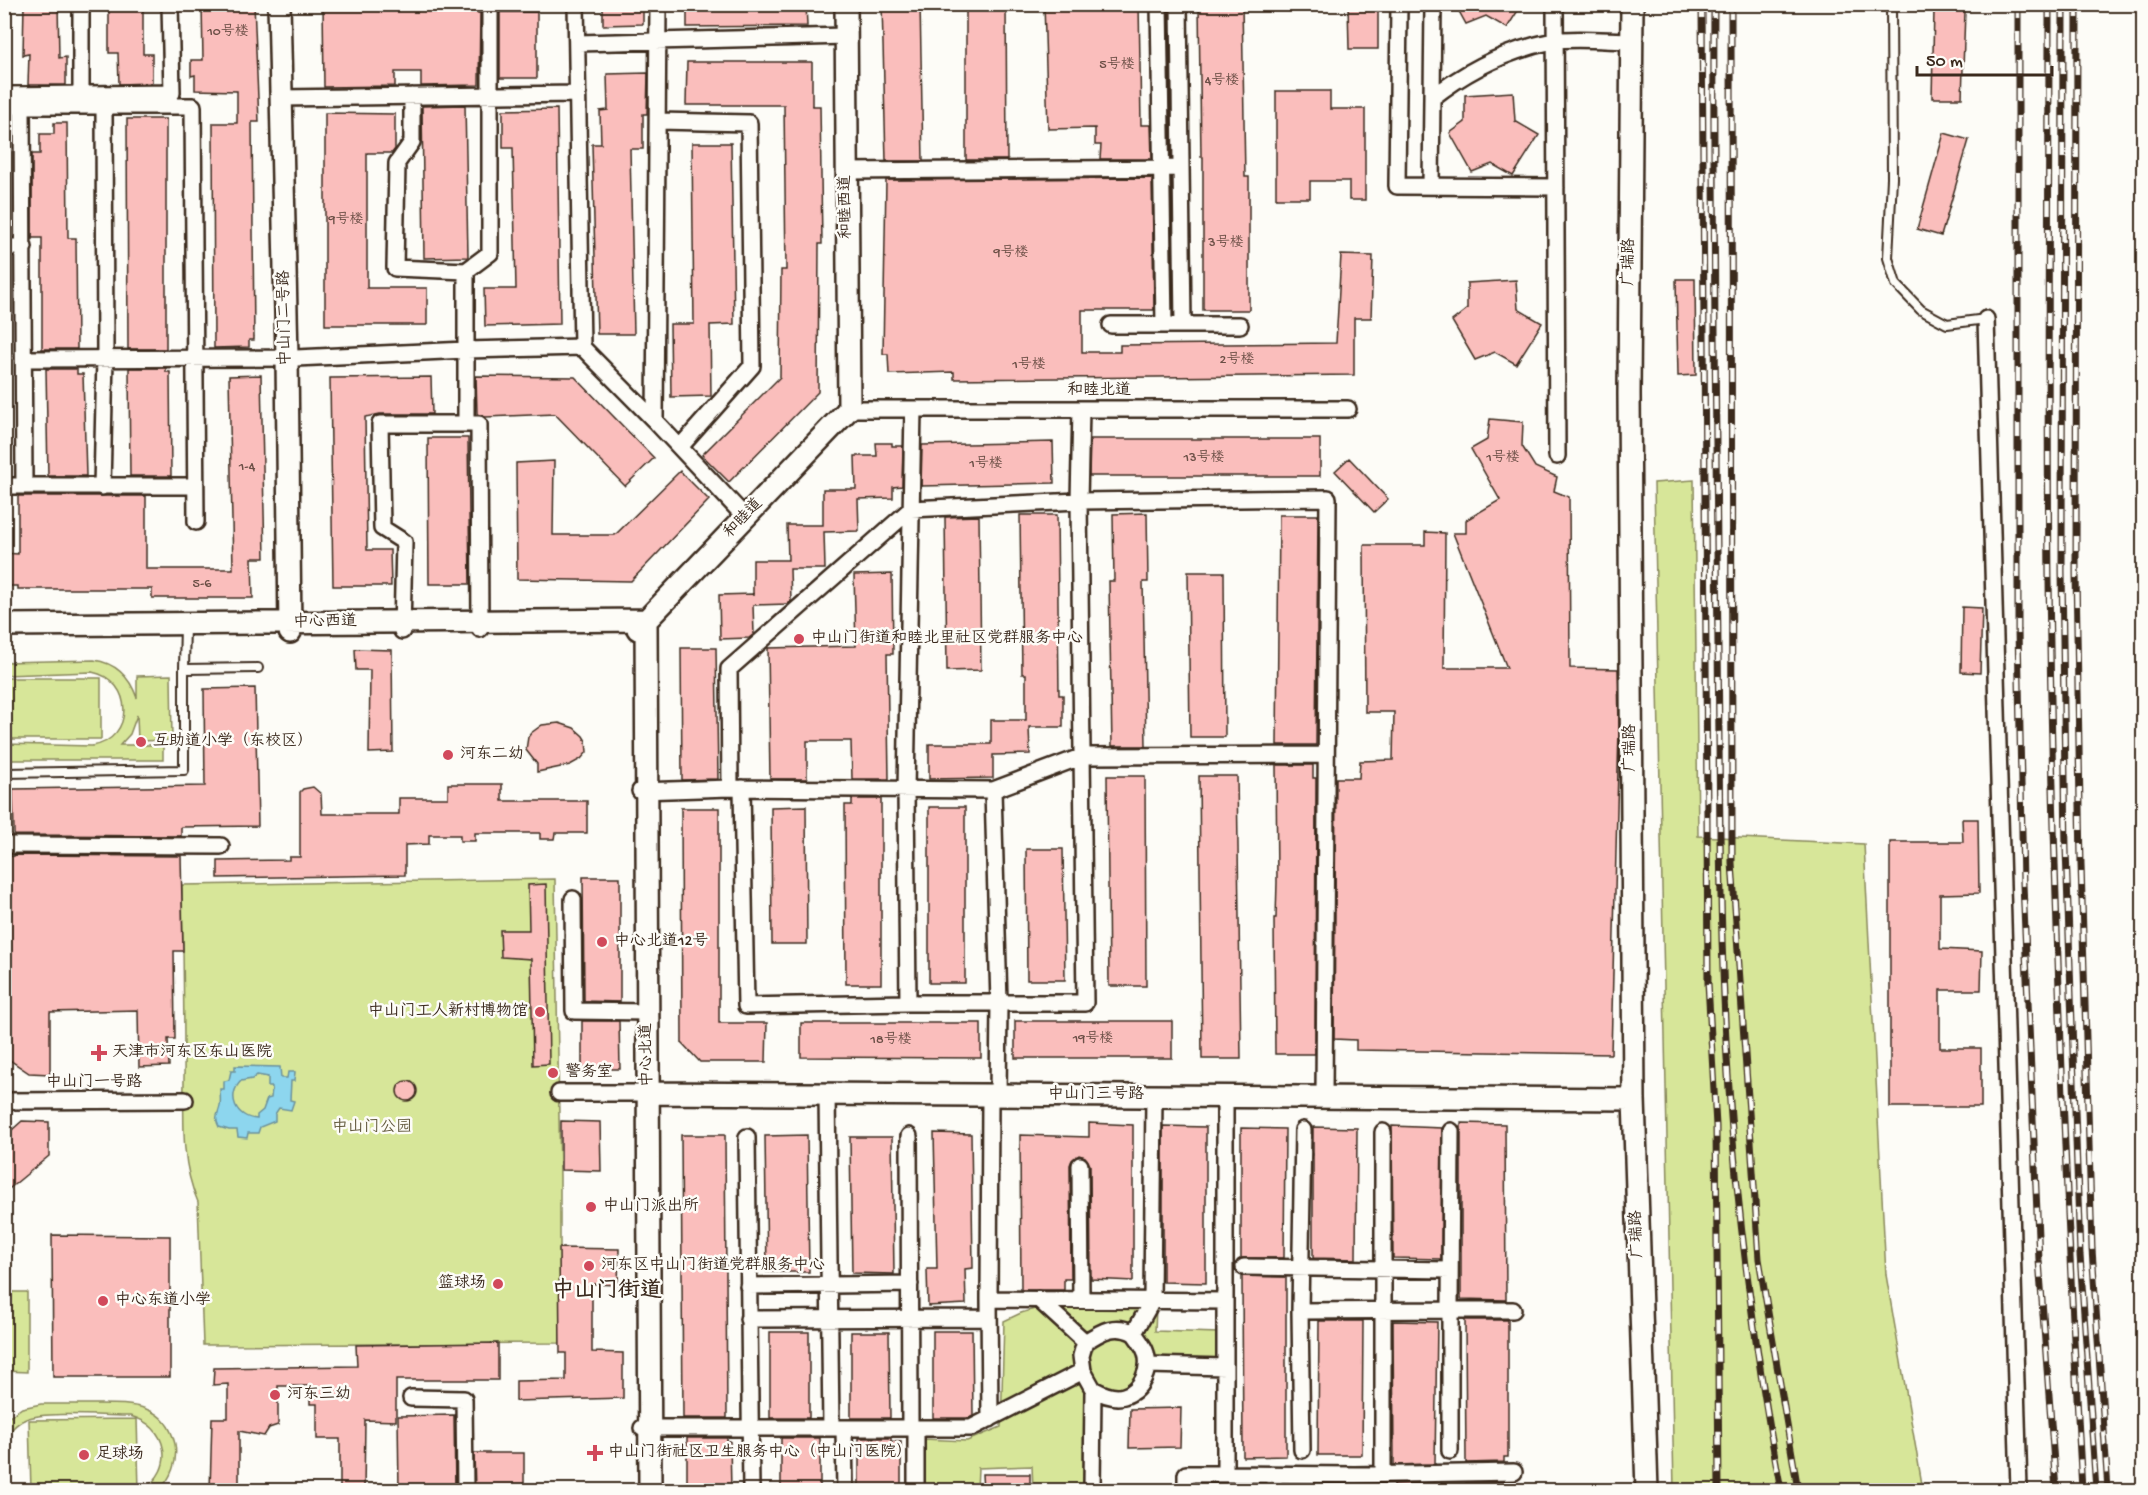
<svg xmlns="http://www.w3.org/2000/svg" width="2148" height="1495" viewBox="0 0 2148 1495" font-family="'Gochi Hand','LXGW WenKai TC',sans-serif">
<style>
.green{fill:#d7e699;stroke:#89885c;stroke-width:1.5}
.water{fill:#8dd6ee;stroke:#6c919b;stroke-width:1.5;fill-rule:evenodd}
.building{fill:#fabebc;stroke:#3b2a1e;stroke-width:1.5}
.lines{fill:none;stroke-linecap:round;stroke-linejoin:round}
.lane-casing{stroke:#3b2a1e;stroke-width:12}
.street-casing{stroke:#3b2a1e;stroke-width:20}
.secondary-casing{stroke:#3b2a1e;stroke-width:26}
.lane{stroke:#fdfcf7;stroke-width:8}
.street{stroke:#fdfcf7;stroke-width:15}
.secondary{stroke:#fdfcf7;stroke-width:21}
.rail-casing{stroke:#3b2a1e;stroke-width:7}
.rail{stroke:#fdfcf7;stroke-width:4.5;stroke-dasharray:14;stroke-linecap:butt}
.poi-dot{fill:#d1495b;stroke:#fdfcf7;stroke-width:2}
.labels{text-anchor:middle;dominant-baseline:central;stroke-width:5;stroke-linejoin:round;paint-order:stroke}
.number-label{font-size:14px;fill:#6b4f46}
.street-label{font-size:16px;fill:#3b2a1e;stroke:#fdfcf7}
.poi-label{font-size:16px;fill:#3b2a1e;stroke:#fdfcf7;text-anchor:start}
.park-label{font-size:16px;fill:#62593d;stroke:#fdfcf7}
.district-label{font-size:22px;font-weight:bold;fill:#3b2a1e;stroke:#fdfcf7}
</style>
<rect width="100%" height="100%" fill="#fdfcf7"/>
<filter id="ink" filterUnits="userSpaceOnUse"><feTurbulence type="fractalNoise" baseFrequency=".0167" numOctaves="2"/><feDisplacementMap in="SourceGraphic" scale="12" xChannelSelector="R" yChannelSelector="G"/><feConvolveMatrix kernelMatrix="1 2 1 2 8 2 1 2 1" color-interpolation-filters="sRGB"/></filter>
<g filter="url(#ink)">
<path class="green" d="M1159 5H1179L1183 321 1169 325Z
M1694 480 1698 836 1864 844 1886 1275 1923 1490H1674L1654 483Z
M94 660C116 663 130 678 137 698V676L171 675 172 740 138 741 137 715 130 734 120 745H163V760H5V744L92 746C135 739 134 680 92 672L5 675V662Z
M5 678H101V739H5Z
M555 879 560 1176V1343L203 1345 198 1202C178 1158 185 1106 184 1058 184 1000 183 943 182 885Z
M5 1292H27V1372L5 1371Z
M1051 1304 1156 1308 1155 1331 1219 1333V1362L1154 1360 1149 1382 1132 1401 1103 1404 1084 1403 1083 1490H1033L1032 1466 978 1468 977 1490H925L924 1439 967 1441 1001 1427 1004 1321 1021 1313Z
M41 1404C60 1404 78 1404 97 1404 130 1404 166 1403 175 1444 178 1461 171 1479 159 1490H142C177 1470 168 1425 130 1416 106 1416 46 1411 26 1419 16 1423 8 1432 5 1442V1420L22 1408Z
M137 1419 139 1490H31L29 1420Z"/>
<path class="water" d="M235 1066 280 1067 281 1078H287L288 1072H295L294 1081H291L290 1100 294 1101 291 1110 279 1108 275 1114V1121L260 1127 258 1133H248L247 1138 238 1137 237 1130H229L219 1127C214 1117 218 1115 220 1106 221 1101 220 1094 220 1089H224V1081L229 1080 231 1071H235ZM257 1075 268 1077V1087H272L271 1098 267 1099 263 1110 257 1115V1119C236 1118 226 1096 241 1081L252 1079Z"/>
<path class="building" d="M24 4H58L59 58 66 57V85H28L29 54 23 55Z
M109 4H143V54H152V83L119 84 118 53H109Z
M202 4H254L259 122H252L254 340H249V347L214 348 213 123H237V91L195 90V75L191 76V60H203Z
M323 4H478V13H480L479 85 421 86V72H395V86L324 87Z
M603 4H643V24L603 25Z
M687 4H806L807 26 687 27Z
M882 4H920L923 161H886Z
M966 4H1006L1007 160H966Z
M1044 4H1139L1141 125H1151L1152 159H1100L1101 145H1095V128L1048 129Z
M1199 4H1242L1245 177H1249V310H1203V157H1201Z
M1348 4H1378V49H1349Z
M1455 4H1522L1507 28 1486 16 1466 24Z
M1934 10 1965 11 1962 98H1932Z
M500 12H537V78H500Z
M687 62H812V106H820L822 244H819L818 392 729 482 702 455 780 377 781 270H786L784 105H686Z
M648 73 647 114H643V149H630L634 334H597L592 144H601L600 111 608 110 607 74Z
M1276 91H1330V109H1365V200H1349V181H1310V198H1276Z
M1513 92 1515 121 1539 135 1513 176 1492 164 1472 172 1450 133 1465 122V95Z
M465 105 468 257 424 258 422 106Z
M557 109 560 324 485 326 484 289H516L513 148H503V110Z
M325 113 395 114V149L392 153H367V288H427V325H325Z
M127 119H166V349H128Z
M54 123H67L68 238H76L77 349H42V238H32V154H40V134H54Z
M1944 133 1969 140 1941 236 1917 229Z
M692 143H731L734 324 710 325 711 396 671 397 670 324H694Z
M1152 178 1154 310H1082V352H1120V345L1336 343 1341 255 1373 256 1371 318H1354V375L954 379V372L889 374 888 354H883L886 180Z
M1676 279H1695L1696 375 1678 376Z
M1516 280 1518 309 1542 323 1516 364 1495 352 1475 360 1452 321 1467 309V283Z
M129 368H166V372H170L171 476H130Z
M46 369H77V374H83L86 476H48Z
M261 375 265 558H252L253 598H152V589H18V586H4V553L18 554V496H146V569H233L229 376Z
M476 376 575 377 654 458 625 486 555 414 485 417 477 414Z
M431 377 432 414H380L365 417 367 550H390L391 586H333L330 378Z
M1490 419 1523 422 1522 446 1535 467 1557 477 1554 491 1569 497 1570 668 1618 669 1619 728 1611 1054 1356 1050V1040L1334 1039 1336 778H1359L1360 761 1393 760 1394 712H1365L1364 545H1425V532L1445 533 1444 668H1507L1453 533H1466V520L1500 500 1471 449 1487 440Z
M428 438H468L470 584H429Z
M1090 439H1320V476H1089Z
M1053 442 1054 483 921 486 922 445Z
M876 443H892V446H903L902 486 893 487V498L858 499 859 531 824 532 825 569H790L791 601 788 604 753 605 754 634 749 638 720 639 719 595 753 594V596V560H788L787 525H823V489H856L855 456H877Z
M1349 458 1388 499 1374 512 1335 471Z
M554 461 553 535H615L680 471 709 500 631 581 517 579 516 463Z
M1147 513 1148 582H1143L1146 746H1112L1109 581H1114L1113 514Z
M1020 515H1057L1059 695H1063V727H1029L1030 754 993 755V778L929 779V744H991V720H1026V674H1022Z
M1279 515H1318L1316 745H1277Z
M979 516 981 670 947 671 945 517Z
M1188 572H1224L1225 737H1190Z
M892 574 893 654H887L889 779H852L851 741H807V779H770L768 648 856 646 854 575Z
M1962 607 1982 608 1980 673 1961 672Z
M681 648H716L718 779 682 780Z
M355 649 392 650 393 752 369 753 370 670H356Z
M255 688 258 826 181 827V836L14 835 13 789 205 786 204 689Z
M559 723 574 728 583 736 586 741 587 752 581 759 570 765 537 772V764L526 750 528 737 531 733 542 725Z
M1276 765H1313V778H1316L1315 1054H1275L1274 918H1276L1277 882Z
M1107 776H1145L1146 986H1109Z
M1199 776H1237L1241 1059H1202Z
M448 784H502V801H587V833H555L554 839H540V833H475V841H460V835H429V844L405 845V875L218 878V861L289 860V857H300V792L303 789 313 787 321 794 322 814H399V798H448Z
M852 799H881V984H846L845 805H852Z
M806 806 807 944H772L771 807Z
M929 807H965V983H929Z
M681 808H719V1023H767L766 1062H700L682 1043Z
M1962 819H1978L1979 893 1940 894V949L1982 951 1981 990H1940V1048H1981V1107H1890V842H1963Z
M1026 849H1063L1065 980H1027Z
M14 855 181 856 183 951H174L175 1039H168L169 1066 139 1067 138 1010 50 1012V1074L29 1073 4 1056V857L14 856Z
M583 877H620V1002L584 1001Z
M546 884 549 1064 533 1065 531 959 501 957 500 930H529L528 885Z
M582 1021H619L620 1069H582Z
M1015 1021H1172V1058H1015Z
M801 1023H981V1058L801 1057Z
M397 1091a10 10 0 1 1 20 0a10 10 0 1 1-20 0Z
M22 1121 49 1122V1156L4 1193V1137Z
M561 1121 600 1122 601 1171 561 1170Z
M1089 1123 1133 1125V1281L1091 1279 1090 1165 1085 1157 1079 1155 1072 1160 1070 1165 1071 1279H1064V1290H1021L1020 1135 1089 1137Z
M1461 1123 1505 1124 1506 1300 1461 1299Z
M1163 1126 1206 1127V1283L1163 1282Z
M1392 1126 1442 1128 1441 1259 1393 1258Z
M1313 1127 1357 1128 1356 1259 1313 1258Z
M1241 1128 1285 1129 1284 1258H1241Z
M934 1133 971 1134 973 1268 965 1269 966 1304 928 1306 927 1269H937Z
M681 1135H725L727 1418H683Z
M807 1135 809 1272H767L765 1136Z
M850 1137H892L894 1274 852 1273Z
M52 1235 170 1236V1377H53Z
M559 1248 619 1249 618 1285 592 1284V1352L623 1353V1398L516 1401V1381L566 1380V1353H560Z
M1242 1276 1286 1277V1456L1243 1457Z
M1465 1320H1508V1457H1504V1462L1466 1463Z
M1319 1321H1363L1362 1455H1318Z
M1393 1321 1437 1322 1435 1464 1394 1465Z
M933 1331H972L973 1416 969 1418H933Z
M770 1332H809V1418H770Z
M851 1332H889L890 1418H851Z
M498 1343V1380H396V1421L365 1420 364 1491H340V1439H317V1404H310V1386H278V1425L269 1428 264 1436 239 1431V1491H210L212 1418H228V1384L213 1385 214 1368 357 1366 356 1345Z
M1181 1408 1180 1447 1129 1448 1130 1409Z
M454 1415 455 1491H399L398 1416Z
M687 1438H727V1441H730L731 1491H687Z
M781 1438H820V1491H781Z
M859 1438H891V1441L901 1442V1491H859Z
M474 1453H524V1491H475Z
M982 1474H1030V1491H983Z
M1504 1482V1491H1466V1483Z
M1435 1483V1491H1394V1484Z"/>
<g class="lines">
<g class="lane-casing">
<path id="lane" d="M1891 4 1892 178 1888 258 1896 284 1921 310 1947 324 1986 319
M184 669 185 625
M4 773 184 770V669L258 668"/>
</g>
<g class="street-casing">
<path id="street" d="M81 4V94
M1159 4 1164 325
M1179 4 1183 325
M1399 4 1397 186 1556 187
M1433 4 1432 98C1467 70 1509 50 1553 41 1573 37 1611 41 1632 41
M1555 4 1557 456
M578 43 846 36
M4 95 172 93 170 4
M412 96V142L397 163 395 268 466 271 490 253V4
M281 98 578 94
M22 105 24 486
M4 106H193L196 522
M658 121 749 123 752 366 680 447
M847 171 1181 168
M1431 186 1432 98
M4 247H24
M466 271V424H479L480 629
M1986 319 2019 1490
M1111 325H1240
M582 347 655 421 746 518
M24 359 296 358 466 350 582 347 576 4
M849 409H1348
M913 409 906 790 908 1003H1085L1079 501 1081 409
M655 421 658 4
M4 486H195
M102 487 105 358 104 106
M402 631 404 542 382 528 380 424H466
M730 788 729 669 911 509 1079 501 1328 498 1324 1097
M742 788 746 1006 908 1003
M993 790 999 1003 998 1095
M640 791 730 788 993 790 1083 756 1326 755
M4 845 221 846
M573 899 574 1011 648 1012
M559 1093H648
M827 1094 831 1428
M1225 1096V1301
M4 1101 185 1100
M909 1136 910 1428
M747 1137 751 1490
M1080 1165 1081 1299
M1244 1267 1450 1270
M748 1286 910 1284
M989 1299 990 1095
M1038 1299 1085 1342
M1300 1311 1303 1130
M748 1319 989 1318
M1148 1365 1225 1367
M1083 1371 1081 1356 1085 1342C1102 1331 1115 1323 1134 1333
M1093 1389C1102 1394 1114 1399 1124 1396 1141 1391 1151 1370 1146 1353 1144 1346 1139 1340 1134 1333L1152 1301 1154 1095
M411 1398 464 1399 465 1490
M990 1419 989 1299 1225 1301V1474L1355 1475 1514 1472
M642 1428H971L1083 1371 1093 1389 1092 1490
M844 1428 845 1490
M1302 1450 1300 1311 1450 1310 1451 1131
M1450 1451V1310H1513
M1383 1474V1132
M916 1490V1428
M1186 1490V1474H1225
M1274 1490V1475"/>
</g>
<g class="secondary-casing">
<path id="secondary" d="M279 4 287 357 290 632
M1632 4 1629 394 1634 1099 1647 1490
M646 620 650 1490
M4 625 646 620
M638 629 849 409 846 4
M648 1093 1634 1099"/>
</g>
<use href="#lane" class="lane"/>
<use href="#street" class="street"/>
<use href="#secondary" class="secondary"/>
<g class="rail-casing">
<path id="rail" d="M1702 4 1708 983 1716 1126 1719 1490
M1714 4C1713 219 1716 434 1718 648 1720 790 1719 933 1728 1075 1737 1214 1755 1353 1781 1490
M1731 4 1732 863 1759 1259 1798 1490
M2018 4V630L2023 884 2039 1260 2056 1490
M2049 4C2049 196 2047 388 2049 580 2053 884 2065 1187 2082 1490
M2063 4 2062 571 2066 849 2080 1255 2096 1490
M2077 4 2076 573 2081 864 2092 1249 2108 1490"/>
</g>
<use href="#rail" class="rail"/>
</g>
</g>
<g class="poi-dot">
<circle cx="799" cy="639" r="6"/>
<circle cx="141" cy="742" r="6"/>
<circle cx="448" cy="755" r="6"/>
<circle cx="602" cy="942" r="6"/>
<circle cx="540" cy="1012" r="6"/>
<path d="M96 1044h6v6h6v6h-6v6h-6v-6h-6v-6h6z"/>
<circle cx="553" cy="1073" r="6"/>
<circle cx="591" cy="1207" r="6"/>
<circle cx="589" cy="1266" r="6"/>
<circle cx="498" cy="1284" r="6"/>
<circle cx="103" cy="1301" r="6"/>
<circle cx="275" cy="1395" r="6"/>
<path d="M592 1444h6v6h6v6h-6v6h-6v-6h-6v-6h6z"/>
<circle cx="84" cy="1455" r="6"/>
</g>
<g class="labels">
<g class="number-label">
<text x="228" y="32">10号楼</text>
<text x="1117" y="65">5号楼</text>
<text x="1222" y="81">4号楼</text>
<text x="346" y="220">9号楼</text>
<text x="1226" y="243">3号楼</text>
<text x="1011" y="253">9号楼</text>
<text x="1237" y="360">2号楼</text>
<text x="1029" y="365">1号楼</text>
<text x="1204" y="458">13号楼</text>
<text x="1503" y="458">1号楼</text>
<text x="986" y="464">1号楼</text>
<text x="247" y="467">1-4</text>
<text x="202" y="584">5-6</text>
<text x="1093" y="1039">19号楼</text>
<text x="891" y="1040">18号楼</text>
</g>
<g class="street-label">
<text transform="translate(847 207) rotate(-91)">和睦西道</text>
<text transform="translate(1630 262) rotate(-89)">广瑞路</text>
<text transform="translate(286 318) rotate(-91)">中山门二号路</text>
<text x="1099" y="391">和睦北道</text>
<text transform="translate(744 519) rotate(-46)">和睦道</text>
<text transform="translate(325 623) rotate(-1)">中心西道</text>
<text transform="translate(1631 748) rotate(-90)">广瑞路</text>
<text transform="translate(648 1055) rotate(-91)">中心北道</text>
<text x="94" y="1083">中山门一号路</text>
<text x="1096" y="1095">中山门三号路</text>
<text transform="translate(1638 1234) rotate(-92)">广瑞路</text>
</g>
<g class="poi-label">
<text x="811" y="639">中山门街道和睦北里社区党群服务中心</text>
<text x="153" y="742">互助道小学（东校区）</text>
<text x="460" y="755">河东二幼</text>
<text x="614" y="942">中心北道12号</text>
<text x="528" y="1012" text-anchor="end">中山门工人新村博物馆</text>
<text x="112" y="1053">天津市河东区东山医院</text>
<text x="565" y="1073">警务室</text>
<text x="603" y="1207">中山门派出所</text>
<text x="601" y="1266">河东区中山门街道党群服务中心</text>
<text x="486" y="1284" text-anchor="end">篮球场</text>
<text x="115" y="1301">中心东道小学</text>
<text x="287" y="1395">河东三幼</text>
<text x="608" y="1453">中山门街社区卫生服务中心（中山门医院）</text>
<text x="96" y="1455">足球场</text>
</g>
<g class="park-label">
<text x="372" y="1128">中山门公园</text>
</g>
<g class="district-label">
<text x="607" y="1292">中山门街道</text>
</g>
</g>
<rect width="2148" height="1495" fill="none" stroke="#fdfcf7" stroke-width="24"/>
<rect x="12" y="12" width="2124" height="1471" fill="none" stroke="#3b2a1e" stroke-width="2" filter="url(#ink)"/>
<path d="M1917 66v9h135v-9" fill="none" stroke="#3b2a1e" stroke-width="3"/>
<text x="1926" y="66" font-size="18" fill="#3b2a1e" stroke="#fdfcf7" stroke-width="4.5" paint-order="stroke">50 m</text>
</svg>
